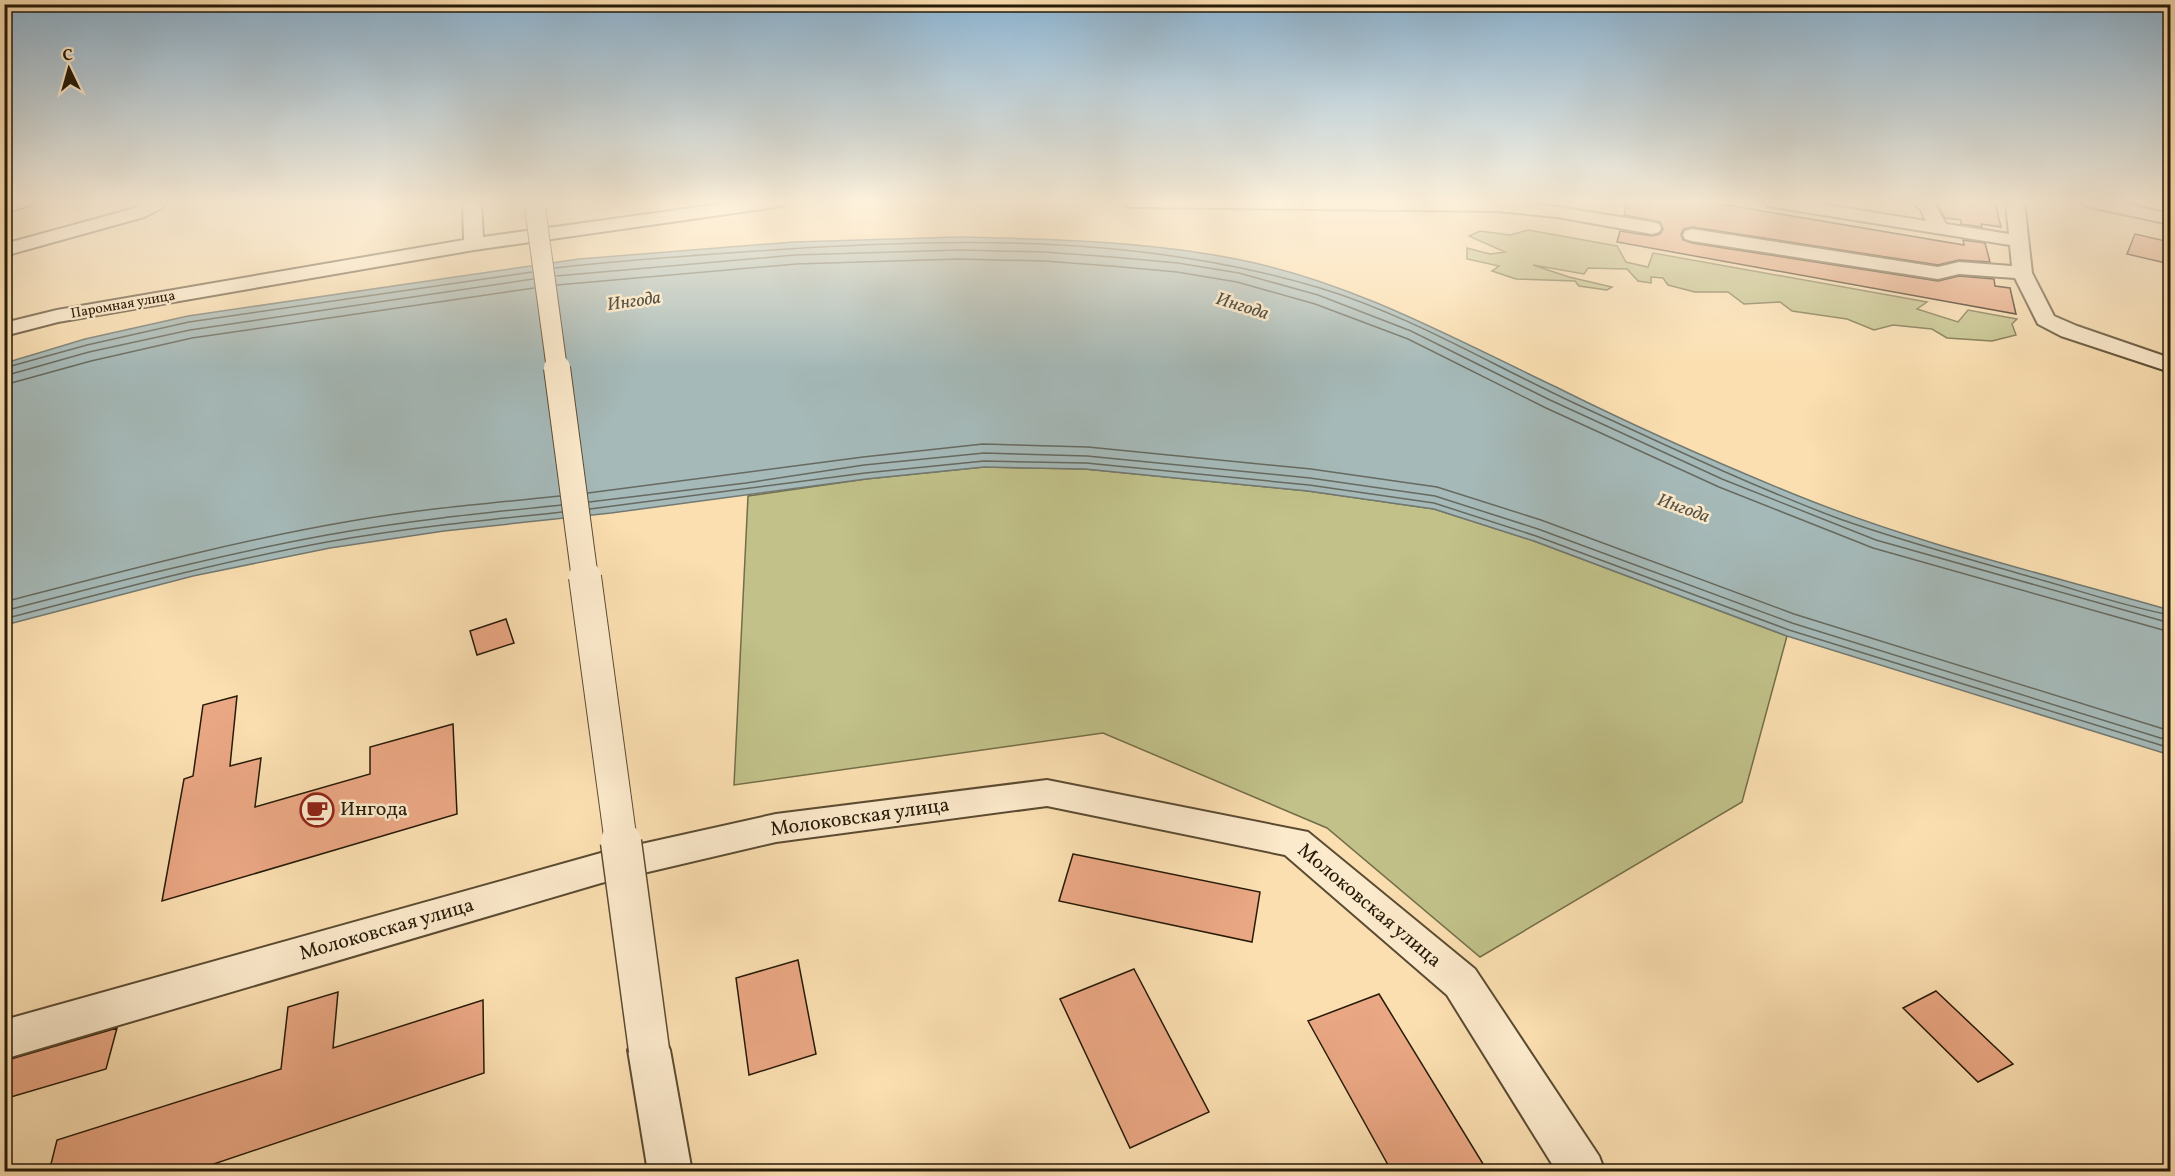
<svg xmlns="http://www.w3.org/2000/svg" width="2175" height="1176" viewBox="0 0 2175 1176" font-family="Vollkorn,serif">
<style>
.green{fill:#c1c189;stroke:#746e48;stroke-width:1.5}
.water{fill:#a5b9b8;stroke:#727972;stroke-width:1.5}
.lines{fill:none;stroke-linecap:round;stroke-linejoin:round}
.shore{stroke:#666a60;stroke-width:1.5}
.building{fill:#eaa783;stroke:#261a08;stroke-width:1.5}
.minor-casing{stroke:#5b4b32;stroke-width:4}
.major-casing{stroke:#261a08;stroke-width:3}
.minor{fill:#fceacc;fill-rule:evenodd}
.major{fill:#fbdfb1;fill-rule:evenodd}
.minor-bridge-far3-casing{stroke:#5b4b32;stroke-width:22;stroke-linecap:butt}
.minor-bridge-far2-casing{stroke:#5b4b32;stroke-width:28;stroke-linecap:butt}
.minor-bridge-far1-casing{stroke:#5b4b32;stroke-width:34;stroke-linecap:butt}
.minor-bridge-casing{stroke:#5b4b32;stroke-width:43;stroke-linecap:butt}
.minor-bridge-far3{stroke:#fceacc;stroke-width:20}
.minor-bridge-far2{stroke:#fceacc;stroke-width:26}
.minor-bridge-far1{stroke:#fceacc;stroke-width:32}
.minor-bridge{stroke:#fceacc;stroke-width:40}
.labels{text-anchor:middle;dominant-baseline:central;stroke-width:5;stroke-linejoin:round;paint-order:stroke}
.far-street-label{font-size:14px;fill:#261a08;stroke:#fceacc}
.water-label{font-size:18px;font-style:italic;fill:#525246;stroke:#fceacc}
.near-poi-label{font-size:20px;fill:#261a08;stroke:#fceacc;text-anchor:start}
.near-street-label{font-size:20px;fill:#261a08;stroke:#fceacc}
</style>
<rect width="100%" height="100%" fill="#fbdfb1"/>
<filter id="stains"><feTurbulence type="fractalNoise" baseFrequency=".00333" numOctaves="4"/><feColorMatrix values="0 0 0 0 .2 0 0 0 0 .09 0 0 0 0 .02 0 0 0 .5 -.17"/></filter>
<radialGradient id="worn" r=".72"><stop offset=".6" stop-color="#630" stop-opacity="0"/><stop offset="1" stop-color="#630" stop-opacity=".3"/></radialGradient>
<path class="green" d="M1528 230 1617 246 1626 262 1648 267 1653 253 1927 302 1917 309 1958 322 1968 310 2017 319 2012 324 2016 335 1992 341 1947 338 1932 329 1893 325 1874 330 1847 319 1792 311 1780 302 1744 304 1728 292H1695L1668 285 1663 278 1651 277V283L1638 281 1627 269 1588 268 1584 274 1533 265 1569 277 1612 287 1607 290 1579 286 1575 281 1516 279 1492 271 1499 266 1467 259V248L1490 254 1505 252 1469 236 1480 231 1510 235Z
M984 467 1085 469 1308 491 1434 509 1534 541 1787 636 1742 802 1480 957 1327 828 1103 733 734 785 748 496 866 479Z"/>
<path class="water" d="M959 237C1053 239 1149 241 1241 260 1354 283 1453 338 1556 387 1634 426 1715 462 1796 495 1917 544 2045 574 2170 610V755L1787 636 1534 541 1434 509 1308 491 1085 469 984 467 866 479 611 513 444 531 330 548 193 576 5 625V363L85 339 188 316 579 259 794 242Z"/>
<g class="lines">
<path class="shore" d="M555 268C622 260 690 256 757 251 945 238 1137 233 1320 288 1409 315 1490 364 1574 403 1661 443 1747 484 1837 518 1901 541 1966 558 2031 577 2078 590 2123 606 2170 615
M556 276 795 255 959 250 1044 252 1112 257 1178 263 1239 273 1318 295 1411 331 1550 400 1722 479 1876 540 2170 623
M557 285 796 264 959 259 1044 261 1111 266 1177 272 1237 282 1315 304 1408 339 1546 408 1719 487 1873 548 2170 632
M4 368 87 345 189 322 532 272
M4 376 89 352 190 330 533 279
M4 385 91 361 192 338 534 288
M588 493 863 457 983 444 1088 447 1311 469 1437 487 1541 520 1794 614 2170 731
M589 502 746 483 864 465 984 453 1087 456 1310 478 1435 496 1538 529 1792 623 2170 741
M590 509 865 473 984 461 1086 463 1309 485 1434 503 1536 536 1789 630 2170 748
M4 602C119 572 234 541 351 521 420 509 490 503 560 496
M4 611C111 583 218 555 327 535 404 521 483 513 561 505
M4 619C111 591 218 562 327 542 405 528 484 520 562 512"/>
</g>
<path class="building" d="M1627 202H1709L1964 245 1963 240 1985 243 1990 262 1959 260 1938 265 1692 227 1684 229 1681 234 1683 240 1692 243 1938 281 1959 276 1994 279 1995 286 2010 288 2016 314 1617 242 1620 231 1652 236 1660 234 1663 229 1660 222 1624 215Z
M1936 202H1995L2001 227 1981 224 1982 227 1961 224V220L1945 218Z
M2135 234 2170 242V264L2127 254Z
M506 619 514 643 477 655 470 631Z
M237 696 230 766 261 758 255 807 370 774V747L453 724 457 814 162 901 184 779 193 776 203 705Z
M1073 854 1260 892 1252 942 1059 901Z
M798 960 816 1054 749 1075 736 978Z
M1134 969 1209 1112 1130 1148 1060 999Z
M1936 991 2013 1064 1978 1082 1903 1008Z
M338 992 333 1048 483 1000 484 1073 190 1172H49L57 1140 281 1069 288 1007Z
M1379 994 1488 1172H1392L1308 1021Z
M117 1028 106 1069 4 1099V1061Z"/>
<g class="lines">
<g class="minor-casing">
<path id="minor" d="M145 202 165 204 162 208 144 217 4 256V244L132 209Z
M463 202H481L483 237 735 202H785L782 206 776 207 474 250 58 322 4 336V323L57 310 464 240Z
M1124 202H1514L1557 207 1652 222 1659 224 1661 228 1659 232 1652 234 1557 217 1498 211 1133 207 1127 206Z
M1765 202H1809L1926 221 1921 210 1912 202H1933L1946 224 2009 234 2006 202H2024L2032 273 2054 316 2077 326 2170 358V372L2061 336 2038 324 2015 278 1959 274 1938 279 1692 241 1685 239 1683 235 1685 231 1692 229 1938 267 1959 262 2012 266 2010 245 1774 207 1768 206Z
M2082 202H2117L2170 214V224L2085 206Z
M1047 780 1308 832 1475 969 1599 1156 1605 1172H1557L1447 995 1285 855 1047 806 776 842 601 883 4 1059V1020L601 853 776 814Z
M649 1030 664 1036 670 1050 692 1172H648L628 1050 634 1036Z"/>
</g>
<g class="major-casing">
<path id="major" d="M4 202H32L29 206 4 213Z"/>
</g>
<use href="#minor" class="minor"/>
<use href="#major" class="major"/>
<g class="minor-bridge-far3-casing">
<path id="minor-bridge-far3" d="M535 208 557 369"/>
</g>
<g class="minor-bridge-far2-casing">
<path id="minor-bridge-far2" d="M557 368 585 579"/>
</g>
<g class="minor-bridge-far1-casing">
<path id="minor-bridge-far1" d="M585 577 621 843"/>
</g>
<g class="minor-bridge-casing">
<path id="minor-bridge" d="M621 842 649 1050"/>
</g>
<use href="#minor-bridge-far3" class="minor-bridge-far3"/>
<use href="#minor-bridge-far2" class="minor-bridge-far2"/>
<use href="#minor-bridge-far1" class="minor-bridge-far1"/>
<use href="#minor-bridge" class="minor-bridge"/>
</g>
<linearGradient id="sky" x2="0" y2="1"><stop stop-color="#8db6d5"/><stop offset="0.55" stop-color="#fdf1dc"/><stop offset="1" stop-color="#fdf1dc" stop-opacity="0"/></linearGradient>
<rect width="2175" height="367" fill="url(#sky)"/>
<defs>
<g id="cafe-ring" transform="scale(1.725)"><circle r="9.5" fill="#fceacc" stroke="#8f2418" stroke-width="1.5"/><path d="M-5.5-4.5H6V0H3Q3 3.5 0 3.5H-2.5Q-5.5 3.5-5.5 0ZM3-3.2v2h1.7v-2ZM-6 4.5H4V6H-6Z" fill="#8f2418"/></g>
</defs>
<g fill-rule="evenodd">
<use href="#cafe-ring" x="317" y="810"/>
</g>
<g class="labels">
<g class="far-street-label">
<text transform="translate(123 305) rotate(-10)">Паромная улица</text>
</g>
<g class="water-label">
<text transform="translate(634 302) rotate(-8)">Ингода</text>
<text transform="translate(1242 307) rotate(17)">Ингода</text>
<text transform="translate(1683 509) rotate(20)">Ингода</text>
</g>
<g class="near-poi-label">
<text x="340" y="810">Ингода</text>
</g>
<g class="near-street-label">
<text transform="translate(860 818) rotate(-8)">Молоковская улица</text>
<text transform="translate(1369 906) rotate(40)">Молоковская улица</text>
<text transform="translate(387 930) rotate(-16)">Молоковская улица</text>
</g>
</g>
<rect width="2175" height="1176" fill="none" stroke="#fbdfb1" stroke-width="24"/>
<rect x="6" y="6" width="2163" height="1164" fill="none" stroke="#261a08" stroke-width="3"/>
<rect x="12" y="12" width="2151" height="1152" fill="none" stroke="#261a08" stroke-width="1.5"/>
<g transform="translate(69 69) rotate(355)" stroke="#fceacc" stroke-width="4.5" paint-order="stroke">
<path d="M0-4.5L10 22L0 15L-10 22Z" fill="#261a08"/>
<text y="-9" font-size="16" font-weight="bold" text-anchor="middle" fill="#261a08">С</text>
</g>
<rect width="100%" height="100%" filter="url(#stains)"/>
<rect width="100%" height="100%" fill="url(#worn)"/>
</svg>
